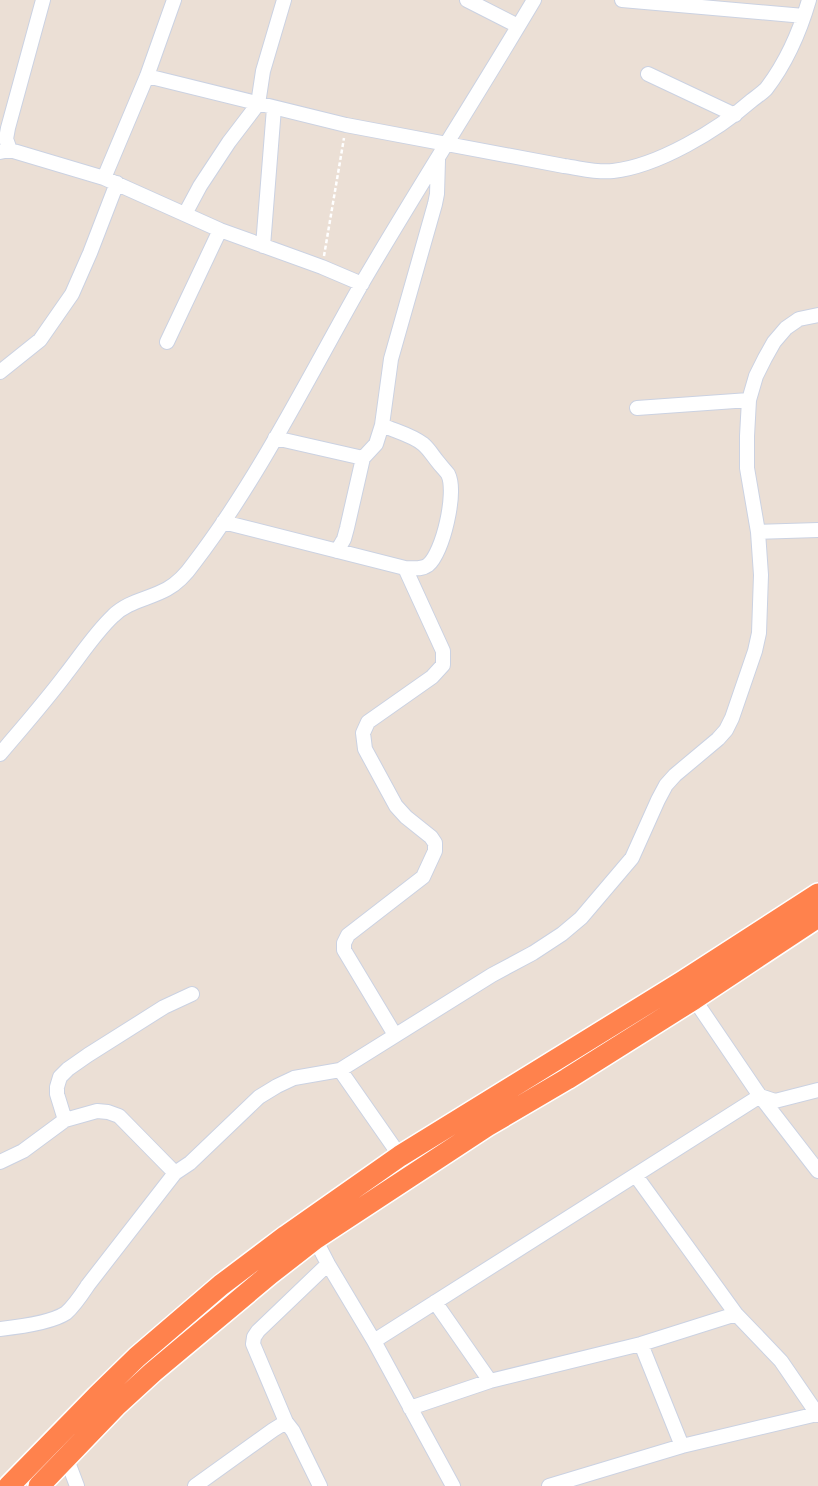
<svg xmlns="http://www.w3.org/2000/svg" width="818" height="1486" viewBox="0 0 818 1486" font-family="'Noto Sans',sans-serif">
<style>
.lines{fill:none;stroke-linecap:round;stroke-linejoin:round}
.minor-casing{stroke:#cbd2e2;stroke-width:16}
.highway-casing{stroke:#fff;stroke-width:24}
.path{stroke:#fff;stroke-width:2.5;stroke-dasharray:4 2.5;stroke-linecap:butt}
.minor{stroke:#fff;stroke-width:14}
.highway{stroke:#ff824d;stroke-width:21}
</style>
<rect width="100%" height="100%" fill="#ebdfd5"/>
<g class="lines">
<g class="minor-casing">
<path id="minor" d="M467 0 518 26
M622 0 804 16
M648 74 735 115
M147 76 346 125 564 166C580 168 597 173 613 171 658 166 718 130 751 101 756 97 762 93 766 89 786 63 800 31 809 0
M10 150 6 139 8 128 43 0
M0 152 10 150 104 178 220 230 322 267 362 284
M104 178 147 76 174 0
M185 214 200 186 229 142 258 104 263 71 284 0
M263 246 274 108
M167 342 220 230
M0 372 40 340 72 294 90 253 117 183
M637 408 749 400
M275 438 363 458
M223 522 405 568C413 568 421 570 428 565 443 553 457 492 448 474 445 470 441 466 438 462 433 456 429 449 423 444 412 435 395 431 382 425
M758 532 818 530
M337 551 344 539 347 528 363 458 376 444 382 425 391 359 435 204 437 194 438 160
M0 754C22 728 45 702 66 674 81 655 95 633 113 616 128 601 149 599 167 589 178 583 187 573 194 563 259 478 308 378 361 285 417 189 477 96 534 0
M690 993 760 1096 818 1171
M395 1035 344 950V943L348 935 423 877 435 851V843L431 837 406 817 396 806 365 749 363 733 368 722 432 677 443 665V651L405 568
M340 1070 400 1156
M65 1120 57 1094V1087L60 1077 68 1069 88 1055 164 1007 192 994
M0 1162 23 1151 65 1120 97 1111 108 1112 119 1116 175 1173
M636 1176 736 1314 781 1361 818 1415
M315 1239 328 1264 374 1341 453 1486
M435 1302 490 1381
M0 1329C18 1327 51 1323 66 1313 75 1305 82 1294 88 1285L175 1173 190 1163 259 1097 277 1086 294 1078 340 1070 492 975 533 953 562 934 581 918 632 858 658 800 666 785 675 775 718 739 726 730 732 718 755 651 759 633 761 575 758 532 747 468V436L749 400 756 376 765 358 774 342 786 328 799 319 818 315
M374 1341 760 1096 775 1101 818 1090
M641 1344 682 1446
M410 1408 490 1381 641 1344 736 1314
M66 1457 77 1486
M195 1486 273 1430 286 1422
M320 1486 293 1431 286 1422 253 1344 254 1337 258 1331 328 1264
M549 1486 682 1446 817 1414"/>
</g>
<g class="highway-casing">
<path id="highway" d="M9 1486 97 1396 137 1357 221 1285 286 1236 400 1156 682 982 818 894
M39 1486 117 1405 153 1372 270 1274 315 1239 487 1126 567 1079 694 999 818 917"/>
</g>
<path class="path" d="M324 256 344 138"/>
<use href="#minor" class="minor"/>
<use href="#highway" class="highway"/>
</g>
</svg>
